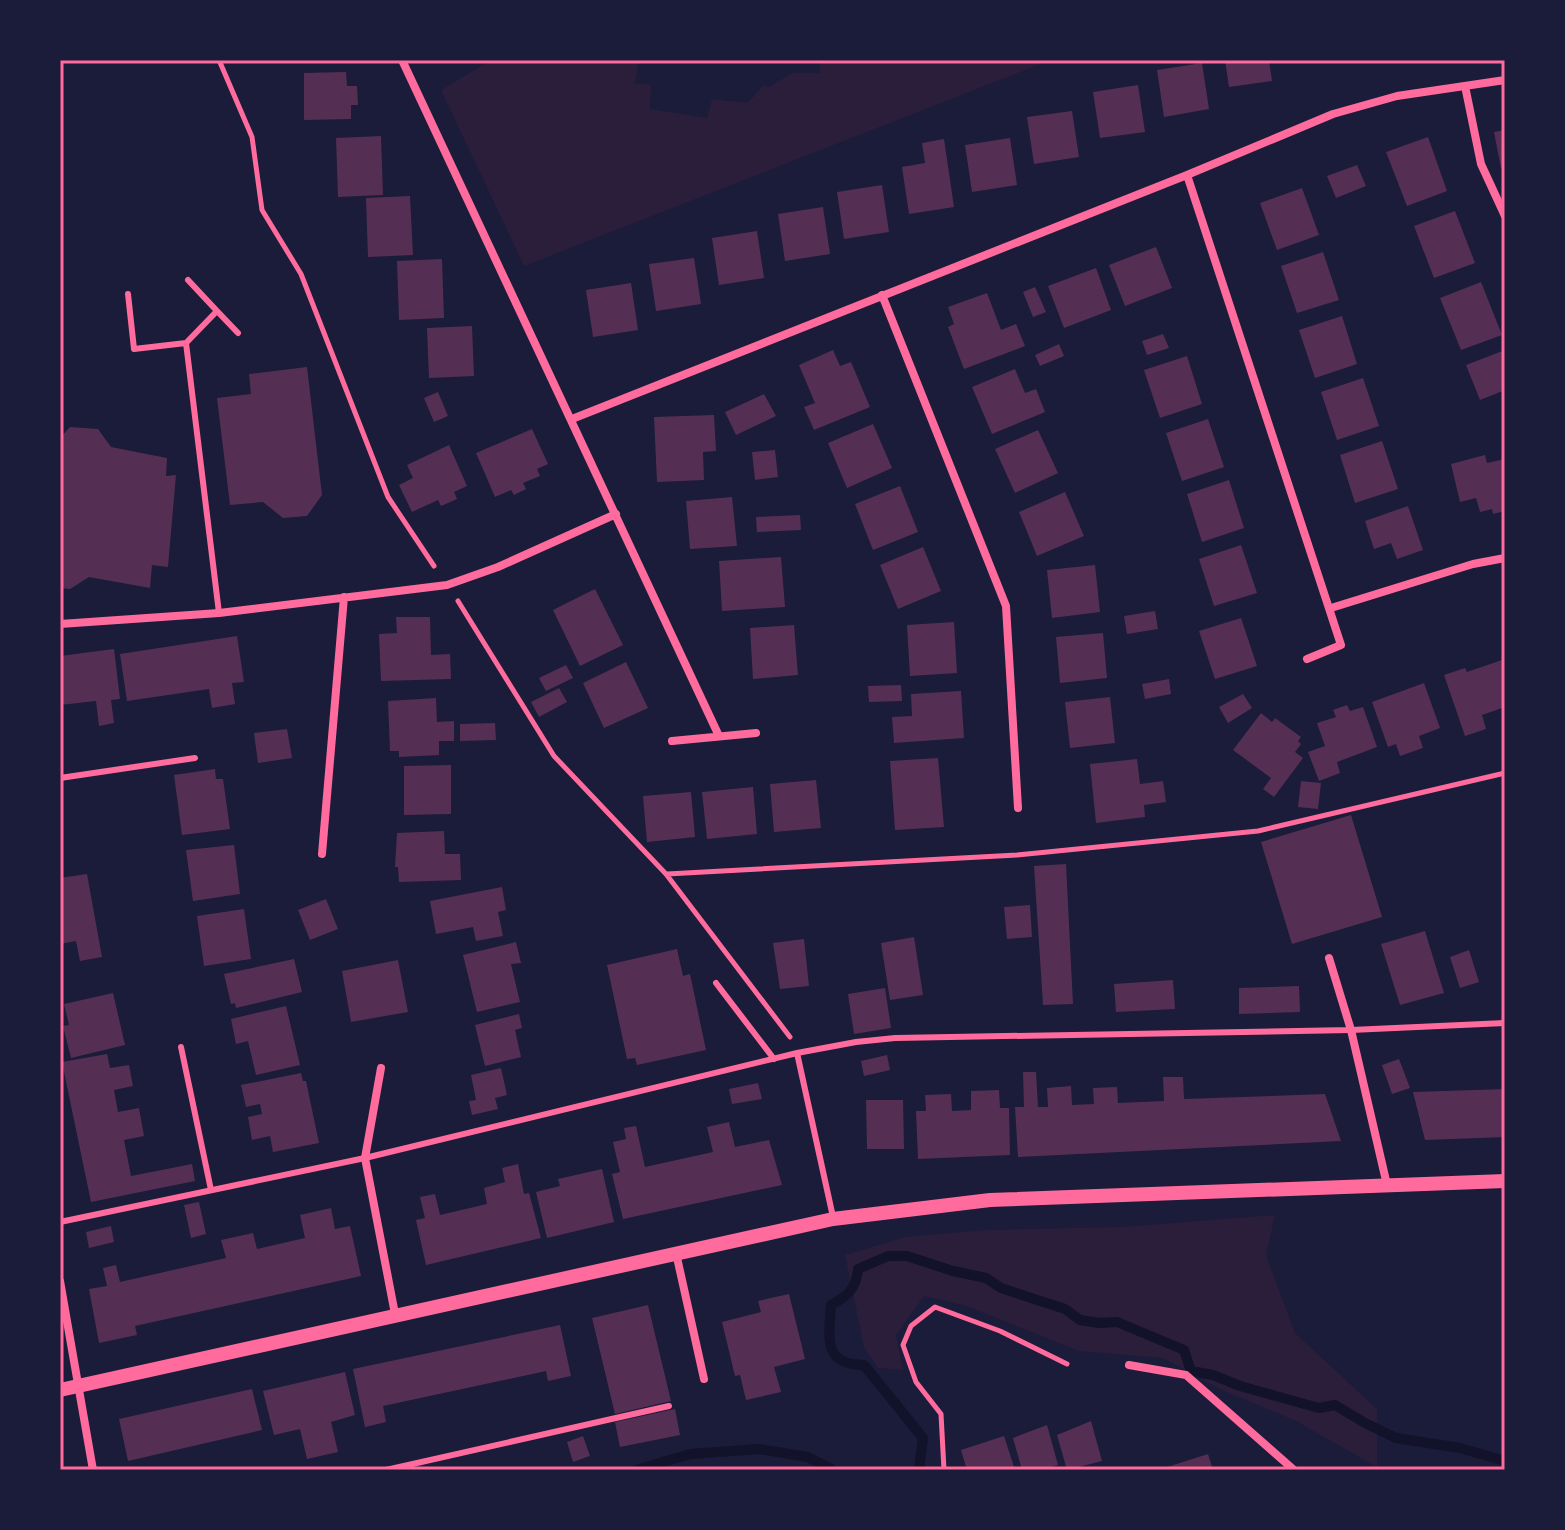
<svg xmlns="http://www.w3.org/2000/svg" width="1565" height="1530" viewBox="0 0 1565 1530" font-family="'Noto Sans',sans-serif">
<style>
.green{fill:#2a1e3b}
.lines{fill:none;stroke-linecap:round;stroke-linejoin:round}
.stream{stroke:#12122b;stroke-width:10}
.building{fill:#542f53}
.path{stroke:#ff6b9d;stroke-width:5}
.service{stroke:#ff6b9d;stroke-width:6}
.minor{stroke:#ff6b9d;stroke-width:8}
.tertiary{stroke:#ff6b9d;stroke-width:14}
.neatline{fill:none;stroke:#ff6b9d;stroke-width:3}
</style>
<rect width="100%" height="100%" fill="#1b1b3a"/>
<path class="green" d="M491 60H639L635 83 651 85 650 109 707 118 712 99 747 103 763 86 769 87 792 73H820V60H1051L524 266 441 90Z
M1275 1215 1266 1255 1295 1333 1377 1409V1467L1296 1421 1220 1389 1163 1358 1079 1351 967 1306 924 1296 896 1335 903 1370 878 1368 864 1347 845 1255 906 1237 987 1230 1122 1227Z"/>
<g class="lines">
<path class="stream" d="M636 1470 690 1454 759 1449 808 1457 833 1470
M919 1470 923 1438 864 1365C822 1365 829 1337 831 1305 848 1296 856 1289 858 1269L888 1256H907L953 1271 986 1278 1001 1288 1065 1309 1080 1320 1099 1323 1117 1322 1184 1350 1191 1371 1213 1375 1240 1386 1319 1408 1335 1405 1365 1423 1396 1438 1460 1448 1505 1461"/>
</g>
<path class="building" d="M1225 60H1269L1272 81 1229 87Z
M1202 63 1209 109 1164 117 1157 70Z
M346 72 347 86H357L358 105H351V119L304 120V73Z
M1138 85 1145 132 1100 138 1093 92Z
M1072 111 1079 157 1034 164 1027 117Z
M1505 130V167L1501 168 1494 132Z
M381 136 383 195 338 197 336 138Z
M1428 137 1447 191 1407 206 1386 152Z
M1010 138 1017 185 972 192 965 145Z
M944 139 954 207 909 214 902 167 925 163 922 143Z
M1357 165 1366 186 1336 198 1327 176Z
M882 185 889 232 844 239 837 192Z
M1302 188 1319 235 1277 250 1260 203Z
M410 196 413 255 368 257 366 198Z
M823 207 830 254 785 261 778 214Z
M1455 211 1475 263 1434 278 1414 226Z
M757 231 764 278 719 285 712 238Z
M1156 247 1172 288 1125 306 1109 265Z
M1323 252 1339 300 1297 313 1281 266Z
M694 258 701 304 656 311 649 264Z
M442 259 444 318 399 320 397 261Z
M1096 268 1111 310 1064 328 1048 286Z
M1481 282 1502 335 1461 350 1440 298Z
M631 283 638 330 593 337 586 290Z
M1035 287 1046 312 1033 317 1023 292Z
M987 293 1001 330 1016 324 1025 346 964 369 948 327 954 324 948 307Z
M1342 316 1357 364 1315 378 1299 330Z
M472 326 474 376 429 378 427 328Z
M1163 334 1169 348 1147 355 1142 341Z
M1059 344 1064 356 1040 366 1035 355Z
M833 350 840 366 851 362 870 407 814 430 804 407 815 403 799 365Z
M1505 350V390L1480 400 1466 365Z
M1187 356 1202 404 1160 418 1144 370Z
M307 367 322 495 307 516 283 518 263 502 230 505 217 398 251 394 249 374Z
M1015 369 1025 393 1036 389 1045 412 992 434 972 387Z
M1363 378 1379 426 1337 440 1321 392Z
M438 392 448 416 434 422 424 398Z
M764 394 776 416 736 435 725 412Z
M714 415 716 451 703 452 704 480 657 482 654 417Z
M1208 419 1224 467 1182 481 1166 433Z
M873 424 892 468 847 488 828 443Z
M70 427 98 429 111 447 167 458 166 476 176 475 168 567 152 565 150 588 89 577 70 589 60 588V438Z
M532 429 548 464 537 469 540 476 523 483 526 489 514 495 511 490 495 497 476 453Z
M1038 430 1058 473 1015 493 995 449Z
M1382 441 1398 489 1355 503 1340 455Z
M449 445 467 486 454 492 457 499 448 503 441 506 438 500 412 512 399 485 413 478 407 465Z
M775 450 778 477 755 480 752 452Z
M1485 455 1487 463 1505 459V511L1493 514 1492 509 1480 512 1476 498 1460 502 1451 464Z
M1229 480 1244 528 1202 542 1187 494Z
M900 486 918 532 873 550 855 504Z
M1065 492 1084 536 1037 556 1019 512Z
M732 497 737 546 690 549 686 501Z
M1408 506 1423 550 1397 559 1391 543 1374 549 1365 521Z
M800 515 801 530 757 532 756 517Z
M1241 545 1257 593 1214 606 1199 559Z
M923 547 941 591 898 609 880 565Z
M781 557 785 607 722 611 719 561Z
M1095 565 1100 612 1052 618 1047 570Z
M595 589 623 645 580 666 553 610Z
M1155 611 1158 629 1127 634 1124 616Z
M396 617H430L431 655 450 654 451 679 381 681 379 634 397 633Z
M1241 618 1257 666 1215 679 1199 631Z
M954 622 957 673 910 676 907 625Z
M794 625 798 675 753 679 750 628Z
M1103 633 1107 678 1060 683 1056 637Z
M237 636 244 682 232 683 235 704 212 708 209 689 127 701 120 654Z
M114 649 120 699 111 700 114 723 99 726 96 701 60 705V656Z
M1502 660 1505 668V707L1482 715 1486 729 1465 736 1444 675 1465 668 1467 672Z
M626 662 648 708 604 728 583 683Z
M566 665 573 678 546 691 539 678Z
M1169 679 1171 694 1145 699 1142 684Z
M1424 683 1440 728 1419 736 1423 748 1400 756 1396 744 1388 747 1372 702Z
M901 685 902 701 869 702 868 686Z
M559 688 567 702 539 717 531 702Z
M961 691 964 738 894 743 892 717 912 716 911 694Z
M1243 694 1252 708 1228 723 1219 707Z
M1110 697 1115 743 1070 748 1065 702Z
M436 698 437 722 454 721V741H439V755L399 757V751H390L388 701Z
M1347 705 1350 711 1363 707 1377 747 1337 762 1340 773 1319 781 1308 752 1325 746 1317 723 1336 717 1333 710Z
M1261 713 1272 722 1275 718 1301 737 1298 741 1301 744 1295 752 1303 758 1274 797 1263 789 1271 778 1233 750Z
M495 723 496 740 460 741V724Z
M287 729 292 758 258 763 254 733Z
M938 758 944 827 895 830 890 761Z
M1137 759 1140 784 1163 781 1166 802 1144 805 1145 817 1096 823 1090 764Z
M451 765V814L404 815V766Z
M215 769 216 779H223L230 829 182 835 174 775Z
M816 780 821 828 774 832 770 784Z
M1301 781 1321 783 1318 809 1298 807Z
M753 787 757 834 707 839 702 792Z
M691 792 695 837 647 842 643 796Z
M1351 815 1382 917 1292 944 1261 842Z
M444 831 445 854H460L461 880 399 882 398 867H395L397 833Z
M234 845 240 894 193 901 186 850Z
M1066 864 1073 1004 1043 1005 1034 866Z
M87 874 102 957 80 961 76 941 60 944V878Z
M502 887 506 910 498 912 503 936 476 941 473 927 436 934 430 901Z
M326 899 338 929 310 940 298 910Z
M1030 905 1032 937 1007 939 1004 907Z
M244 909 251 959 204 966 197 916Z
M1425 931 1444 993 1400 1005 1381 944Z
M914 937 923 995 890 1000 881 943Z
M804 939 809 986 780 989 773 943Z
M516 942 521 963 511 964 520 1002 477 1012 463 955Z
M677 949 683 976 690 974 706 1050 637 1065 635 1058 627 1059 607 965Z
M1469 950 1479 982 1460 988 1450 957Z
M294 959 302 992 236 1008 235 1003 231 1004 224 974Z
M398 960 408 1012 351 1022 342 971Z
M1173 980 1175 1009 1116 1012 1114 984Z
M1299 986 1300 1012 1239 1014V988Z
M885 988 891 1028 854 1034 848 994Z
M113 993 125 1045 71 1058 63 1026 69 1025 64 1004Z
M286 1006 300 1065 256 1075 248 1041 236 1044 231 1019Z
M519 1014 522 1028 515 1030 521 1057 485 1066 475 1025Z
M107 1054 110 1068 129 1065 133 1086 114 1090 118 1112 139 1108 144 1136 124 1140 131 1176 192 1164 195 1181 91 1202 62 1062Z
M887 1055 890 1070 864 1076 861 1061Z
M1399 1059 1410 1088 1392 1094 1382 1065Z
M501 1068 507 1095 495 1098 498 1109 472 1115 469 1101 476 1100 471 1075Z
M1023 1072H1036L1038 1107H1048L1047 1088 1071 1086 1072 1105 1094 1104 1093 1088 1117 1087 1118 1103 1164 1101 1163 1077H1183L1184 1099 1325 1094 1341 1141 1018 1157 1015 1107H1024Z
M301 1073 303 1081H306L319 1143 273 1152 270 1136 252 1140 248 1117 262 1114 260 1104 246 1107 241 1085Z
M758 1083 762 1099 732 1104 729 1089Z
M1505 1089V1137L1425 1140 1413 1092Z
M999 1090 1000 1108H1009L1010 1155 918 1159 916 1111H926L925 1095 951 1094 952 1111 971 1110V1091Z
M866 1100H903L904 1149H867Z
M729 1122 735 1147 769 1140 782 1185 623 1219 612 1174 620 1172 613 1142 626 1139 624 1128 636 1126 645 1167 713 1152 707 1127Z
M518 1164 524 1194 529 1193 541 1238 426 1265 416 1220 425 1218 420 1197 435 1194 440 1215 487 1204 484 1188 505 1182 502 1168Z
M602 1169 614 1222 547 1238 536 1192 560 1186 558 1179Z
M199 1202 206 1234 191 1238 184 1205Z
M331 1208 335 1229 350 1226 361 1276 135 1326 137 1335 99 1343 89 1289 107 1286 103 1268 116 1265 120 1282 226 1258 221 1240 253 1233 257 1249 305 1238 300 1215Z
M111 1226 114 1242 89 1248 86 1232Z
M789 1294 805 1359 774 1367 781 1392 746 1400 740 1375 735 1376 722 1322 761 1312 758 1301Z
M648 1305 671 1401 615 1414 592 1318Z
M560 1325 571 1376 548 1381 546 1371 383 1406 386 1422 365 1427 353 1369Z
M345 1372 355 1415 331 1422 338 1452 307 1459 300 1429 274 1435 263 1391Z
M252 1389 262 1430 128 1461 119 1419Z
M675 1409 680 1435 620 1447 615 1422Z
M1091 1421 1102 1461 1067 1470 1057 1435Z
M1047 1425 1058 1465 1040 1470H1022L1013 1438Z
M583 1436 590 1456 573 1462 567 1442Z
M1004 1436 1015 1470H967L961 1450Z
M1208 1454 1213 1470H1162L1161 1469Z"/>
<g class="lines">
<path class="path" d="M219 60 252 137 262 210 301 274 388 497 434 566
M458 601 554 756 666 874 790 1037
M667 874 1017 855 1258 831 1505 773
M944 1470 941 1414 916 1382 903 1345 911 1326 935 1307 1000 1331 1067 1364"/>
<path class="service" d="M128 294 134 349 186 343 217 311 188 280
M217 311 238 333
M186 343 219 613
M60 778 195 758
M716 983 774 1059
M181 1047 211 1190
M797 1053 833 1217
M60 1222 365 1158 797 1053 856 1042 895 1038 1351 1030 1505 1023
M386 1470 669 1406"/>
<path class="minor" d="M402 60 719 736
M1465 86 1481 164 1505 216
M1187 175 1341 645 1307 659
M882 295 1006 606 1018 808
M572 419 1187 175 1333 114 1397 96 1505 80
M1331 608 1473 564 1505 558
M60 624 219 613 447 585 498 567 616 514
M672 741 756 733
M322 854 344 597
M1329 958 1351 1030 1387 1185
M381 1068 365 1158 395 1314
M676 1253 704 1379
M60 1281 93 1470
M1129 1365 1186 1375 1294 1470"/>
<path class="tertiary" d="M60 1390 833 1219 990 1200 1505 1181"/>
</g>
<rect width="1565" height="1530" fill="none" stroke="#1b1b3a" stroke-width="124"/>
<rect x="62" y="62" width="1441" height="1406" class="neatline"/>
</svg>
